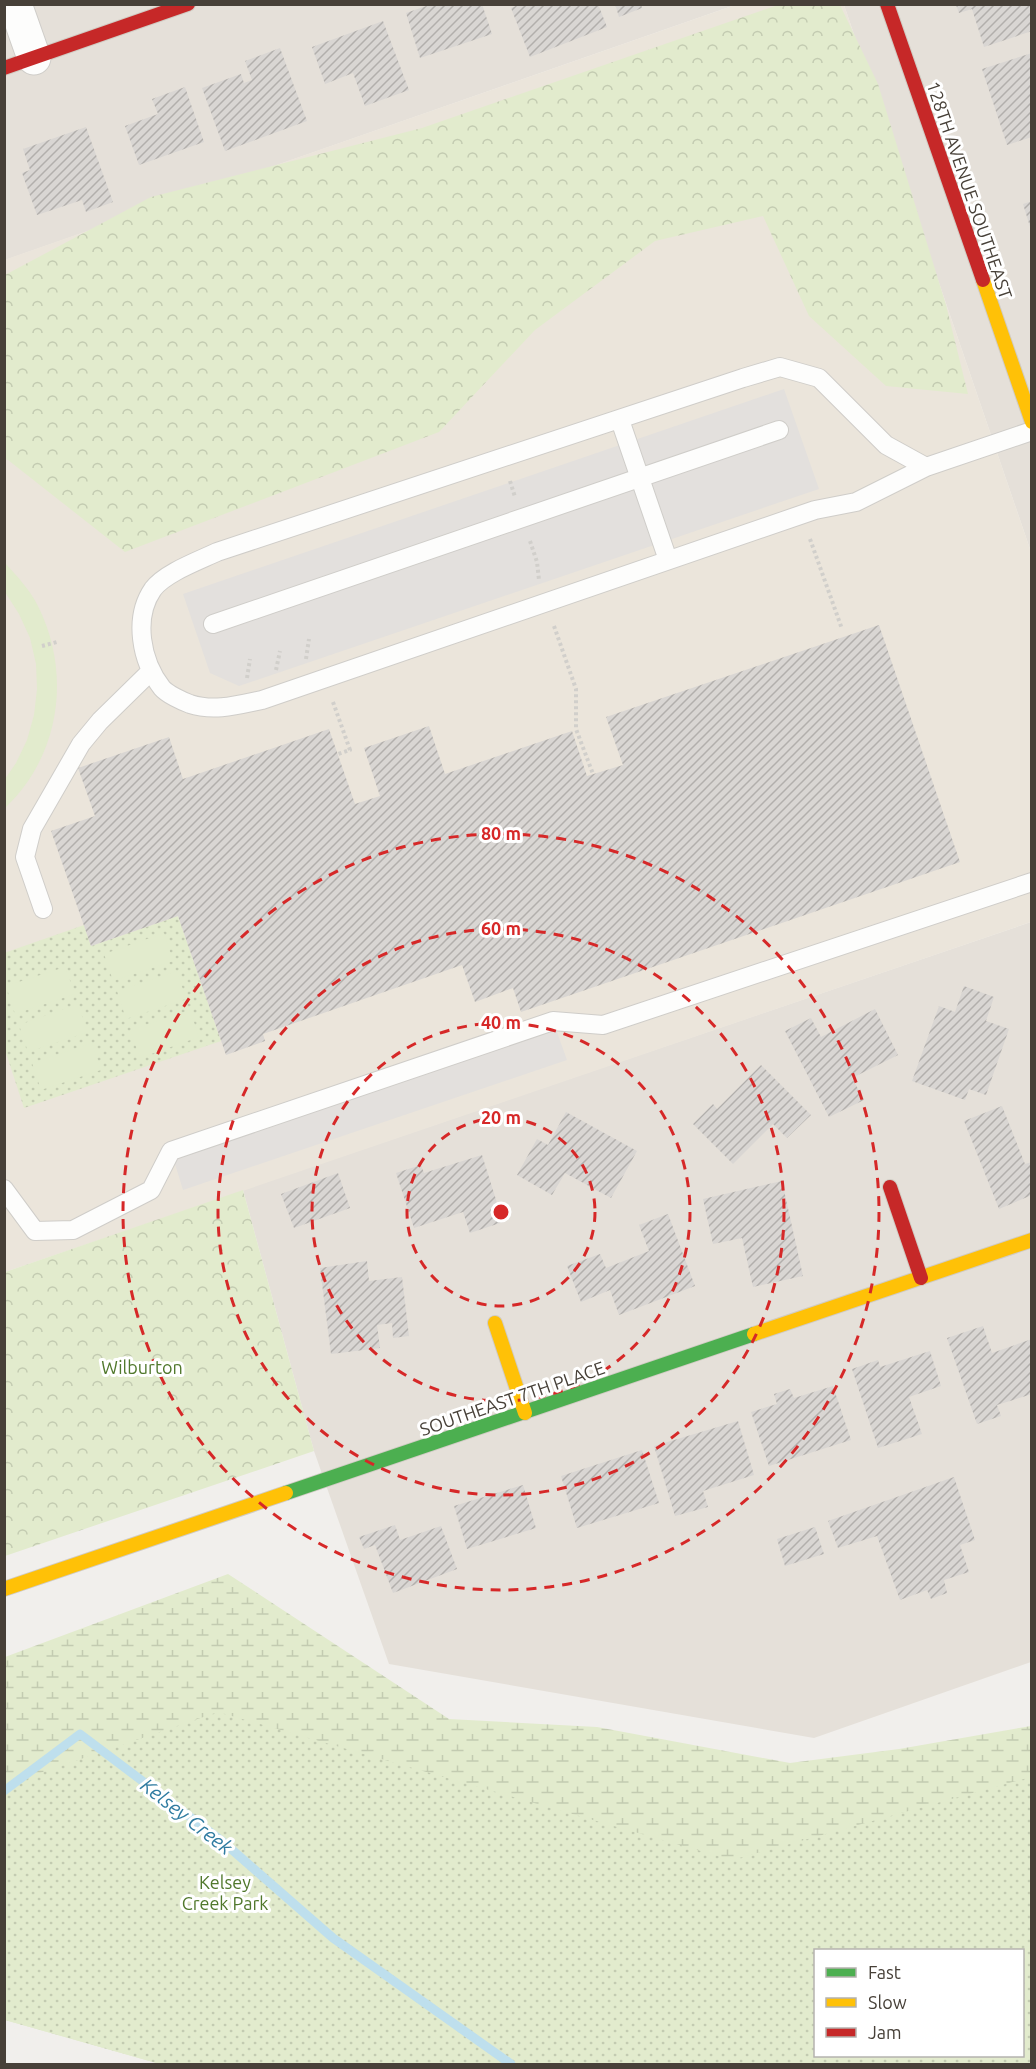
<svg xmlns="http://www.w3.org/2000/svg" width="1036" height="2069" viewBox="0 0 1036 2069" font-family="Ubuntu,sans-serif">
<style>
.residential{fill:#e5e0d9}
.education{fill:#ebe5db}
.forest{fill:url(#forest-crowns)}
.wetland{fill:url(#wetland-marsh);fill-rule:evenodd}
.park{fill:url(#park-dots);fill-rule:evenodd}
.pitch{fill:#e2ebcd}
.parking{fill:#e3e0dd}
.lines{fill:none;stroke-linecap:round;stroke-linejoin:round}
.stream{stroke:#bedfed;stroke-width:9}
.building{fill:url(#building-hatch)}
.lane-casing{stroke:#cfcdc9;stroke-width:20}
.street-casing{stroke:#cfcdc9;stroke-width:35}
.fast-casing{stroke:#d0cbc3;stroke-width:16}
.slow-casing{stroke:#d0cbc3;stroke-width:16}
.jam-casing{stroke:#d0cbc3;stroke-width:16}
.path{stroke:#d1cfcb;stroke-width:4;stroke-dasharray:3 3;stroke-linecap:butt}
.lane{stroke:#fdfdfc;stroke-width:18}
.street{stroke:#fdfdfc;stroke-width:33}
.fast{stroke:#4caf50;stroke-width:14}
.slow{stroke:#ffc107;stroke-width:14}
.jam{stroke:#c62828;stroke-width:14}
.ring{fill:none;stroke:#d62828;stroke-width:3;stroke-dasharray:10 8}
.labels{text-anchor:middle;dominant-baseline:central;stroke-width:6;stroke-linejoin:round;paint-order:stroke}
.street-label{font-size:18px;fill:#474038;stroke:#fff}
.park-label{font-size:18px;fill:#50782c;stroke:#fff}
.water-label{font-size:20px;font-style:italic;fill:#307ca1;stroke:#fff}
.centre{fill:#d62828;stroke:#fff;stroke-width:3}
.ring-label{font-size:18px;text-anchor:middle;font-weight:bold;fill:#d62828;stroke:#fff;stroke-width:6;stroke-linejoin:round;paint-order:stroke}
</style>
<defs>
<pattern id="forest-crowns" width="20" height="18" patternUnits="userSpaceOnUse" patternTransform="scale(1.5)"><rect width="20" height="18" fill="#e2ebcd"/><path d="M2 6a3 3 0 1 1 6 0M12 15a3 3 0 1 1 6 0" fill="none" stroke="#c3cbb1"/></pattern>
<pattern id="wetland-marsh" width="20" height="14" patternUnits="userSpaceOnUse" patternTransform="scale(1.5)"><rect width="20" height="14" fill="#e2ebcd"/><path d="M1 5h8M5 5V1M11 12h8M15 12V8" fill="none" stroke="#c3cbb1"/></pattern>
<pattern id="park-dots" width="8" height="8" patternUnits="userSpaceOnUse" patternTransform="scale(1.5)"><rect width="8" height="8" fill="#e2ebcd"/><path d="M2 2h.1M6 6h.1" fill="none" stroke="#c3cbb1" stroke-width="1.8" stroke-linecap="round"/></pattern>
<pattern id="building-hatch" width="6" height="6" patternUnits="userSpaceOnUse" patternTransform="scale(1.5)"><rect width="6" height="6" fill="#d9d6d3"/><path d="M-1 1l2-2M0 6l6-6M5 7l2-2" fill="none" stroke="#b2afac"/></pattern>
</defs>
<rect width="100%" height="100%" fill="#f1efec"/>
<path class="residential" d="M5 4 735 5 5 260Z
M844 5H1031V552Z
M1031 922V1662L814 1738 389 1664 314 1451 243 1190Z"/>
<path class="education" d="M735 5H844L1031 552V922L5 1272 4 260Z"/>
<path class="forest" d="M781 4 840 5 878 84 946 305 968 394 886 386 809 316 763 216 655 241 535 330 439 432 125 552 8 460 5 459V275L151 197 422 128Z
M243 1190 314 1451 5 1556V1272Z"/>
<path class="wetland" d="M228 1574 449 1719 597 1727 790 1763 899 1749 1031 1726V2064H160L5 2020V1657ZM816 1950H1022V2056H816Z"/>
<path class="park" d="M178 916 221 1041 24 1108 5 1050 4 953 84 925 91 946Z
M218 1712 732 1860 1031 1777V2064H160L5 2020V1785ZM816 1950H1022V2056H816Z"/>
<path class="pitch" d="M5 563C17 576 30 590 38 606 72 674 60 756 5 808V779L16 763 27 740 34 715 37 689 36 664 30 638 19 614 5 592Z
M164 933 173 961 113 981 104 954Z
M65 967 75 994 15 1014 6 986Z
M177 971 186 999 126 1019 117 991Z
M78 1004 88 1032 28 1052 19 1025Z
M190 1010 199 1037 140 1058 130 1030Z
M92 1043 101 1070 41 1090 32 1063Z"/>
<path class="parking" d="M784 389 819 489 239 686 210 673 183 594Z
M553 1021 567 1060 183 1190 171 1151Z"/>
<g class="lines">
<path class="stream" d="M4 1791 80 1734 222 1841 333 1938 511 2064"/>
</g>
<path class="building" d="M432 4H482L492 34 420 58 406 13Z
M520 4H598L607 27 530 57 511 8Z
M615 4H641L642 8 619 17Z
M956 5H1032V31L984 47 972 9 959 13Z
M383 21 409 90 365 106 353 73 325 84 312 47Z
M280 48 307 121 225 151 202 88 241 74 244 83 252 80 245 61Z
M1032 53V137L1007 145 982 69Z
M185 87 204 142 139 165 125 126 158 114 152 99Z
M86 127 113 202 86 212 82 200 37 215 22 173 30 170 23 149Z
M1032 201V230H1031L1023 204Z
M879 625 960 862 521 1012 513 988 475 1002 462 965 263 1034 265 1041 226 1055 178 916 91 946 51 831 95 816 78 768 169 737 183 779 329 729 355 804 380 796 364 748 429 726 445 774 572 731 587 776 623 765 606 717Z
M964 986 994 997 986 1021 1009 1029 986 1095 969 1089 965 1100 912 1081 939 1006 955 1012Z
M875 1009 898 1055 852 1078 864 1100 829 1117 785 1031 811 1018 821 1037Z
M761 1065 811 1115 787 1138 773 1124 733 1164 693 1124 713 1104 717 1109Z
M1002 1106 1025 1164 1032 1162V1195L999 1209 964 1121Z
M566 1112 637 1151 611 1198 565 1173 552 1195 517 1175 537 1139 548 1145Z
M482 1155 503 1222 470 1233 463 1212 414 1228 396 1173 421 1165 424 1173Z
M338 1173 350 1208 294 1228 281 1194Z
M782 1181 803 1276 753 1287 742 1238 713 1244 703 1199Z
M668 1214 695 1286 619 1315 610 1290 581 1302 567 1266 600 1254 606 1268 649 1251 639 1225Z
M367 1261 369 1281 402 1277 409 1336 393 1338 392 1323 377 1325 380 1348 331 1354 320 1268Z
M983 1326 992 1353 1032 1339V1394L997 1405 1001 1416 977 1424 947 1338Z
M930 1351 941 1386 909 1397 922 1434 878 1448 852 1369 878 1360 880 1367Z
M833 1386 851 1440 769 1466 751 1412 777 1404 774 1394 790 1389 794 1398Z
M738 1421 754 1475 703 1491 708 1507 675 1516 654 1446Z
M642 1450 659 1503 577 1528 561 1476Z
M954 1477 975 1540 960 1545 969 1572 944 1580 947 1593 931 1599 927 1590 900 1600 877 1536 838 1548 828 1521Z
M523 1485 536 1528 467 1549 454 1506Z
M395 1525 400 1540 441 1526 457 1569 393 1593 375 1545 364 1549 359 1537Z
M815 1527 824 1554 785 1566 777 1539Z"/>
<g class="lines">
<g class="lane-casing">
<path id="lane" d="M620 420 668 560
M926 467 886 445 819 378 780 367 743 378 217 552C198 561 165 573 153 589 133 618 141 661 162 688 167 694 182 701 190 704 214 712 238 705 262 700L815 510 856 502 926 467 1032 431
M213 624 779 430
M43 909 25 857 32 829 81 744 100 721 151 671
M4 1189 35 1231 73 1230 151 1190 171 1151 553 1021 603 1025 1032 882"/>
</g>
<g class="street-casing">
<path id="street" d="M15 4 34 58"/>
</g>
<g class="fast-casing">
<path id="fast" d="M286 1493 754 1334"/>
</g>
<g class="slow-casing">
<path id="slow" d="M983 280 1032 422
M495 1323 525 1413
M754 1334 1032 1240
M4 1589 286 1493"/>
</g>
<g class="jam-casing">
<path id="jam" d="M887 4 983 280
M4 68 188 4
M890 1187 921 1278"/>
</g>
<path class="path" d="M510 481 515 497
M810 539 842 629
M530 541 537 562 539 580
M554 626 576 689V729L593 774
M42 646 57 642
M306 659 309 639
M276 670 280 651
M247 678 250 659
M333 702 350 750 338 754"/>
<use href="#lane" class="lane"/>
<use href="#street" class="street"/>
<use href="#fast" class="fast"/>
<use href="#slow" class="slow"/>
<use href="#jam" class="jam"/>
</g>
<g class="ring">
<circle cx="501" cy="1212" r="94"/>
<circle cx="501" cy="1212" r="189"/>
<circle cx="501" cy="1212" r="283"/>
<circle cx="501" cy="1212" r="378"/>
</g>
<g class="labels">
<g class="street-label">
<text transform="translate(970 190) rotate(71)">128TH AVENUE SOUTHEAST</text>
<text transform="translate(512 1398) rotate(-19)">SOUTHEAST 7TH PLACE</text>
</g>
<g class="park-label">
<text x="142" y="1367">Wilburton</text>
<text x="225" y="1882">Kelsey<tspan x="225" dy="21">Creek Park</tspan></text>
</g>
<g class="water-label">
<text transform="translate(187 1816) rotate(38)">Kelsey Creek</text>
</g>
</g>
<circle cx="501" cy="1212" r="9" class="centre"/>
<g class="ring-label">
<text x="501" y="840">80 m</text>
<text x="501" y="935">60 m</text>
<text x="501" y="1029">40 m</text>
<text x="501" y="1124">20 m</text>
</g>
<rect width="1036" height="2069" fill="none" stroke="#474038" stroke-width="12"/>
<rect x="814" y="1949" width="210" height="108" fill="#ffffff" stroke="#b5b3af" stroke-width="1.5"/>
<rect x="826" y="1968" width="30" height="9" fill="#4caf50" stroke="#b5b3af" stroke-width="1.5"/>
<text x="868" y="1979" font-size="18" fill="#474038">Fast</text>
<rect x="826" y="1998" width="30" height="9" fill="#ffc107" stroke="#b5b3af" stroke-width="1.5"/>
<text x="868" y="2009" font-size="18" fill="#474038">Slow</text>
<rect x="826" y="2028" width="30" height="9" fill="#c62828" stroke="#b5b3af" stroke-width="1.5"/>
<text x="868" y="2039" font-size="18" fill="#474038">Jam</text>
</svg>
